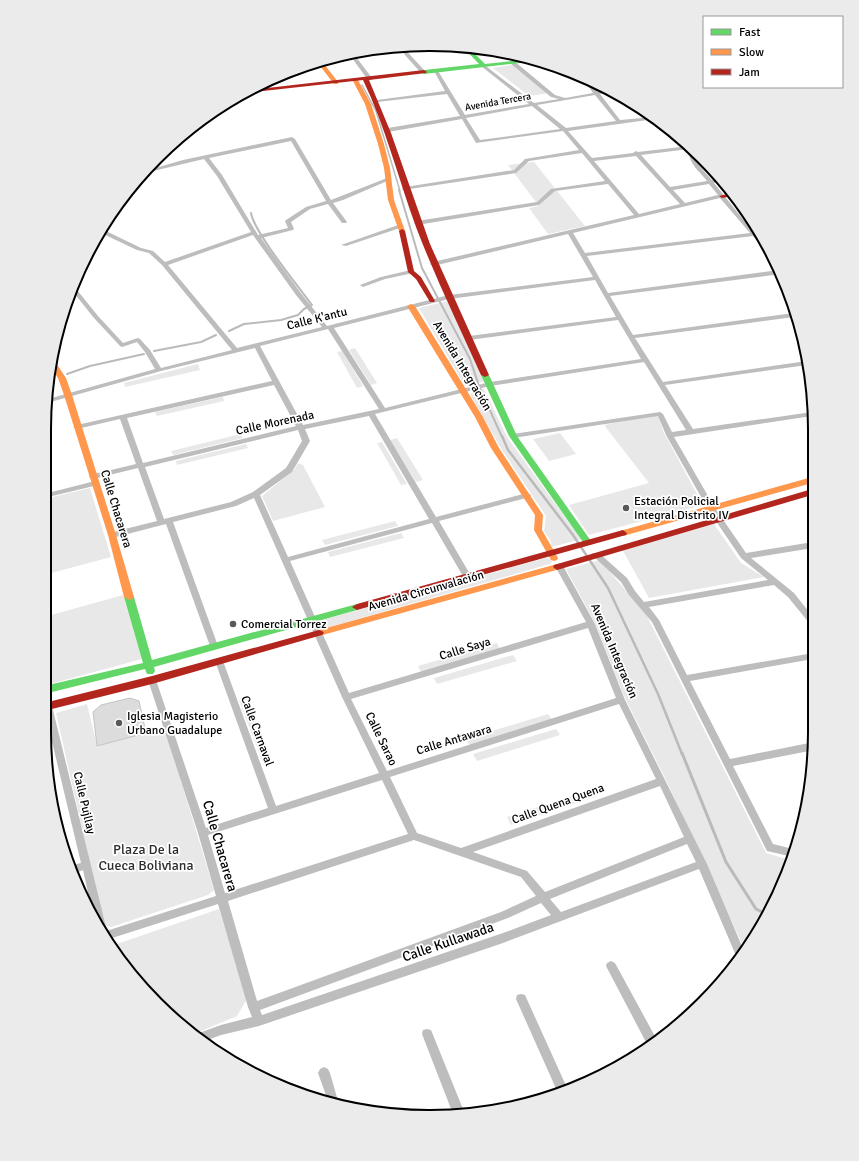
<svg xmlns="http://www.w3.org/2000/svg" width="859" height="1161" viewBox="0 0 859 1161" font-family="Signika,sans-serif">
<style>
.green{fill:#e8e8e8}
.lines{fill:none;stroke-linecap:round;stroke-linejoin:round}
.stream-far3{stroke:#bababa;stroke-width:1.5}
.stream-far2{stroke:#bababa;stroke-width:2}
.stream-far1{stroke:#bababa;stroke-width:2.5}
.stream{stroke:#bababa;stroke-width:3}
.building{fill:#dcdcdc;stroke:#c4c4c4}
.street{fill:#bdbdbd;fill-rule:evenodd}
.fast{fill:#63d668;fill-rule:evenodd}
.slow{fill:#ff974d;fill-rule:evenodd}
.jam{fill:#b3261e;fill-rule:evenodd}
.poi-dot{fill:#595959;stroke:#fff;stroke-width:1.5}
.labels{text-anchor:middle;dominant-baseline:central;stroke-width:3.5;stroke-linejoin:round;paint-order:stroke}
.far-street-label{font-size:10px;fill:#000;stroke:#fff}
.street-label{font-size:12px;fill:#000;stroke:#fff}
.poi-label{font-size:12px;fill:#000;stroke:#fff;text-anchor:start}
.near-street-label{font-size:14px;fill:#000;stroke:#fff}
.near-park-label{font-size:14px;fill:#2d2d2d;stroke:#fff}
.rim{fill:none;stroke:#000;stroke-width:2}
</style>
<rect width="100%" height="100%" fill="#fff"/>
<path class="green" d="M517 64 550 93 529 96 493 68Z
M534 162 585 226 548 234 529 208 539 206 508 165Z
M447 301 485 381 465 386 419 308Z
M355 348 377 383 371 385 349 350Z
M342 351 363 386 357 388 337 352Z
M198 364 200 370 125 387 124 383Z
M484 389 507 437 581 539 552 547 551 541 544 531 546 516 502 450 470 394 477 390Z
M223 397 224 401 157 416 155 412Z
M658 414 663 431 703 505 589 535 569 505 649 483 604 425Z
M560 433 576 454 549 461 533 439Z
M241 434 243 438 173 455 171 451Z
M397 438 423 480 416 482 390 440Z
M382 442 407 484 401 485 377 443Z
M246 444 248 448 177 465 176 461Z
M298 463 303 465 325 507 273 521 262 496 294 470Z
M90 488 111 557 44 575V499Z
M395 521 398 526 325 545 322 540Z
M714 524 741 563 764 577 649 598 622 549Z
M401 533 404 538 330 557 328 552Z
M546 558 550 559 552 562 550 564 326 628 322 620Z
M599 560C616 578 630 596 646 614L766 853 790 860 791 862 763 924 745 950 666 780 624 696 595 623 566 569Z
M123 595 142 659 50 684 44 658V617Z
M497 643 500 649 421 672 418 666Z
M513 655 517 661 437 684 434 678Z
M247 698 273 763 264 766 239 700Z
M87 704 97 746 165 728 214 890 208 895 111 927 104 925 56 713Z
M548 714 552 720 470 746 466 739Z
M556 729 560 735 477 761 473 754Z
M593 789 597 796 511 825 507 817Z
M219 909 247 999 237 1016 194 1034 175 1021 111 946Z"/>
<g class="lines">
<path class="stream-far3" d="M362 85 376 111 400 191"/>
<path class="stream-far2" d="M399 190 422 268 470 359 479 386 502 437
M229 331 244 324 281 320 298 315 304 309 312 305C298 286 254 232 251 213
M154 351 201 342 216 335
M67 374 90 366 144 354"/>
<path class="stream-far1" d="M502 436 508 450 573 535 608 588 658 694 682 754"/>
<path class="stream" d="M682 753 726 862 756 909 768 915"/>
</g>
<path class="building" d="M130 698 139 701 146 733 97 746 93 712 101 705Z"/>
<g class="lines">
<path class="street" d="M401 45 425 71V73H421L397 46Z
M353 53 372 78V80H368L349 54Z
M510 61H514L555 95 565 98 593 93 582 77 588 80 598 92 609 90 613 91 600 94 620 120 652 117 655 119 568 131 592 158 633 153 636 151 638 152 689 146 694 151C693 161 705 172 712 180H716L696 156V154L725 183 738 199 745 211H742L716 180V182L714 183 742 218 757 233 763 243H760L753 236 587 256 608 293 779 270 781 274 610 296 633 335 794 313V317L635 338 663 382 807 361V365L665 385 693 429 812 412V416L674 437 715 508 746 553 813 542V548L751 558 794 593 813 617V625L810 624 788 597 774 585 649 607 659 620 687 675 813 653V659L690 681 730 759 814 742V750L733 766 773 844 789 848 796 847 795 855 789 856 767 851 652 622 629 595 621 582 592 555 593 553H599L627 578 635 591 644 602 768 580 741 558 709 511 666 435 658 416 513 438 509 436 513 434 660 412 663 414 672 432 686 430 644 362 490 386 375 414 436 517 527 493 531 495 530 497 439 521 471 576 467 579 464 578 432 523 290 561 349 693 586 622 555 566 559 563 562 564 595 624 625 700 707 864 744 951 739 959 737 958 699 869 503 943 259 1026 221 1035 205 1041 196 1034 221 1025 252 1017 248 1007 218 904 106 940 103 932 216 896 198 833 148 680 149 678H155L156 680 206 828 268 808 215 661 216 659H222L223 661 276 806 379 773 342 697 254 498 236 506 173 522 218 646 217 648H211L210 646 166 524 112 538 108 535 109 533 157 521 138 468 93 479 89 477 90 475 136 464 120 419 77 429 73 427 77 425 272 381 255 348 161 371 47 403 48 399 155 369 145 352 137 342 122 347 120 346 94 318 74 293 75 289 77 290 98 316 123 343 138 338 140 339 150 350 161 368 232 350 162 265 149 253 137 250 101 233 103 229 104 230 141 248 153 251 165 262 251 232 217 176 204 159 149 172 152 169 183 160 292 137 295 139 331 200 387 178 392 179 343 200 333 203 347 222 346 223H342L328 204 310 209 291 222 294 229 293 230 261 238 300 292 327 326 449 295 593 277 568 234 433 266 430 264 433 262 634 215 608 184 555 191 539 205 417 225 414 223 417 221 537 202 551 189 605 181 582 153 529 161 516 173 403 190 402 189 405 187 514 170 525 159 579 150 563 131 476 143 462 119 388 132 385 130 388 128 460 116 447 94 377 102 375 101 377 100 445 91 434 71 436 70 438 71 465 115 529 104 481 66V65L483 64 534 103 559 99 551 97 510 63ZM595 95 616 121 566 128 537 105ZM532 106 560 129 480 140 466 118ZM291 141 326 201 306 207 286 220 285 221 288 228 258 235 222 175 209 158ZM689 149C687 162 699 171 707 181L670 187 641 155ZM636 156 680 204 639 214 594 161ZM709 184 718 195 685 203 673 190ZM720 198 750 233 585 253 573 233ZM253 235 296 295 322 327 237 348 168 265ZM595 280 616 317 469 336 466 338 469 340 618 320 641 359 490 382 385 408 334 328 449 299ZM328 329 379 409 303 425 260 346ZM274 385 296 426 143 463 127 418ZM369 416 429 519 288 557 260 495 292 472 310 441 305 429ZM298 430 302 441 286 468 253 492 231 502 164 519 145 467ZM588 628 616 698 387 771 351 699ZM619 704 656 779 461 848 417 833 390 777ZM382 780 408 834 225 893 208 835ZM660 786 684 837 545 892 527 871 473 852ZM414 840 521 877 536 896 501 912 257 1001 228 901ZM687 844 696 862 561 912 550 899ZM541 903 551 915 503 933 262 1015 260 1010 508 918Z
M401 224 404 226 403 227 346 246 341 245Z
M411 270 414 272 413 273 385 279 363 287 360 285 381 277Z
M95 481H98L99 483 98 485 44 498V494Z
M44 681 47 682 48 684 52 706 106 927 105 930 102 931 91 906 83 870 76 873 72 865 81 863 44 708Z
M611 961 615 963 657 1040V1041L648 1046 606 966 607 963Z
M521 994 525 995 568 1090 558 1093 516 999 517 995Z
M427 1029 431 1030 465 1114H453L422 1034 423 1030Z
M324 1067 328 1069 330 1073 338 1101 327 1098 318 1073 320 1069Z"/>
<path class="fast" d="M463 47H468L485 64 530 59 537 61 424 74 421 72 424 70 479 64Z
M482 373H485L489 375 517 436 591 541 592 543 591 545H585L509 436 481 375Z
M129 594 134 597 152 660 357 604 362 607 357 610 154 667 155 671 153 674H147L145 669 44 694V686L143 663 124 597Z"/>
<path class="slow" d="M321 60 338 82V84H334L317 62Z
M354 80H358L371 104 384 144 390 168 394 200 405 231 404 232 399 231 388 200 384 168 378 144 365 104 353 81Z
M411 304 415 306 483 417 499 448 543 515 542 530 558 558 557 560 554 561 551 560 534 530 535 515 491 448 475 417 407 306Z
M53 363H56L66 378 72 395 116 535 134 597 132 599 129 600 124 597 108 535 64 395 58 378 52 369Z
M812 477V483L623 536 619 533 620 531Z
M557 564 560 565 561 567 560 569 319 636 316 635 314 633 316 631 319 630Z"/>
<path class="jam" d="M424 70 427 72 426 73 369 80 391 133 430 244 489 375 485 377 481 375C459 326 435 277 416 227 398 178 386 128 363 80L244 93 249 90Z
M731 193 734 195 733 196 722 198 719 196Z
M402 229 405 231 414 271 421 277 435 301 434 302H430L416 279 408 272 399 231Z
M812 489V495L557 570 553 567 554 565Z
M623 530 627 533 626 535 357 610 352 607 357 604Z
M319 630 322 631 324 633 322 635 152 684 44 711V703L152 676Z"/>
</g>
<g class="poi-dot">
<circle cx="626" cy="508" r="4"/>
<circle cx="233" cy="624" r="4"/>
<circle cx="119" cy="723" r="4"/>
</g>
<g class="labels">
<g class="far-street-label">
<text transform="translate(498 102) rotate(-10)">Avenida Tercera</text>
</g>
<g class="street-label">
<text transform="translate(317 319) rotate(-14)">Calle K'antu</text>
<text transform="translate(462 366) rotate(59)">Avenida Integración</text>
<text transform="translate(275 423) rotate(-12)">Calle Morenada</text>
<text transform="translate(116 509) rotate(73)">Calle Chacarera</text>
<text transform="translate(426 591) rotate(-16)">Avenida Circunvalación</text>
<text transform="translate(465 649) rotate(-17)">Calle Saya</text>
<text transform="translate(614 651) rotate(67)">Avenida Integración</text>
<text transform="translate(257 731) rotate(70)">Calle Carnaval</text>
<text transform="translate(381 739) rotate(64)">Calle Sarao</text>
<text transform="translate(454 740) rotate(-17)">Calle Antawara</text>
<text transform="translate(84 803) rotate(77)">Calle Pujllay</text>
<text transform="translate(558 804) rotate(-20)">Calle Quena Quena</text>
</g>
<g class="poi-label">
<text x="634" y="501">Estación Policial<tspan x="634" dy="14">Integral Distrito IV</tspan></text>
<text x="241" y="624">Comercial Torrez</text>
<text x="127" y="716">Iglesia Magisterio<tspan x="127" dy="14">Urbano Guadalupe</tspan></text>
</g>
<g class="near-street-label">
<text transform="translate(220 846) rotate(74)">Calle Chacarera</text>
<text transform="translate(448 942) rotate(-19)">Calle Kullawada</text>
</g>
<g class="near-park-label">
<text x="146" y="849">Plaza De la<tspan x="146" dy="16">Cueca Boliviana</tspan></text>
</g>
</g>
<path d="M0 0H859V1161H0ZM429 51H430A378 378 0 0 1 808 429V732A378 378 0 0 1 430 1110H429A378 378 0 0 1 51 732V429A378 378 0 0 1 429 51Z" fill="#ebebeb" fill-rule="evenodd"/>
<path class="rim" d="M429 51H430A378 378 0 0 1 808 429V732A378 378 0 0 1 430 1110H429A378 378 0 0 1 51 732V429A378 378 0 0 1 429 51Z"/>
<rect x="703" y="16" width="140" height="72" fill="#ffffff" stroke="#999999"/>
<rect x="711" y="29" width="20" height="6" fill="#63d668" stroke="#999999"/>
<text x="739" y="36" font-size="12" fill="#000000">Fast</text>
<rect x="711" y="49" width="20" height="6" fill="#ff974d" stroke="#999999"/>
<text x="739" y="56" font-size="12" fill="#000000">Slow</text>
<rect x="711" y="69" width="20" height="6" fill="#b3261e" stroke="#999999"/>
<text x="739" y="76" font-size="12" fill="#000000">Jam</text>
</svg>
